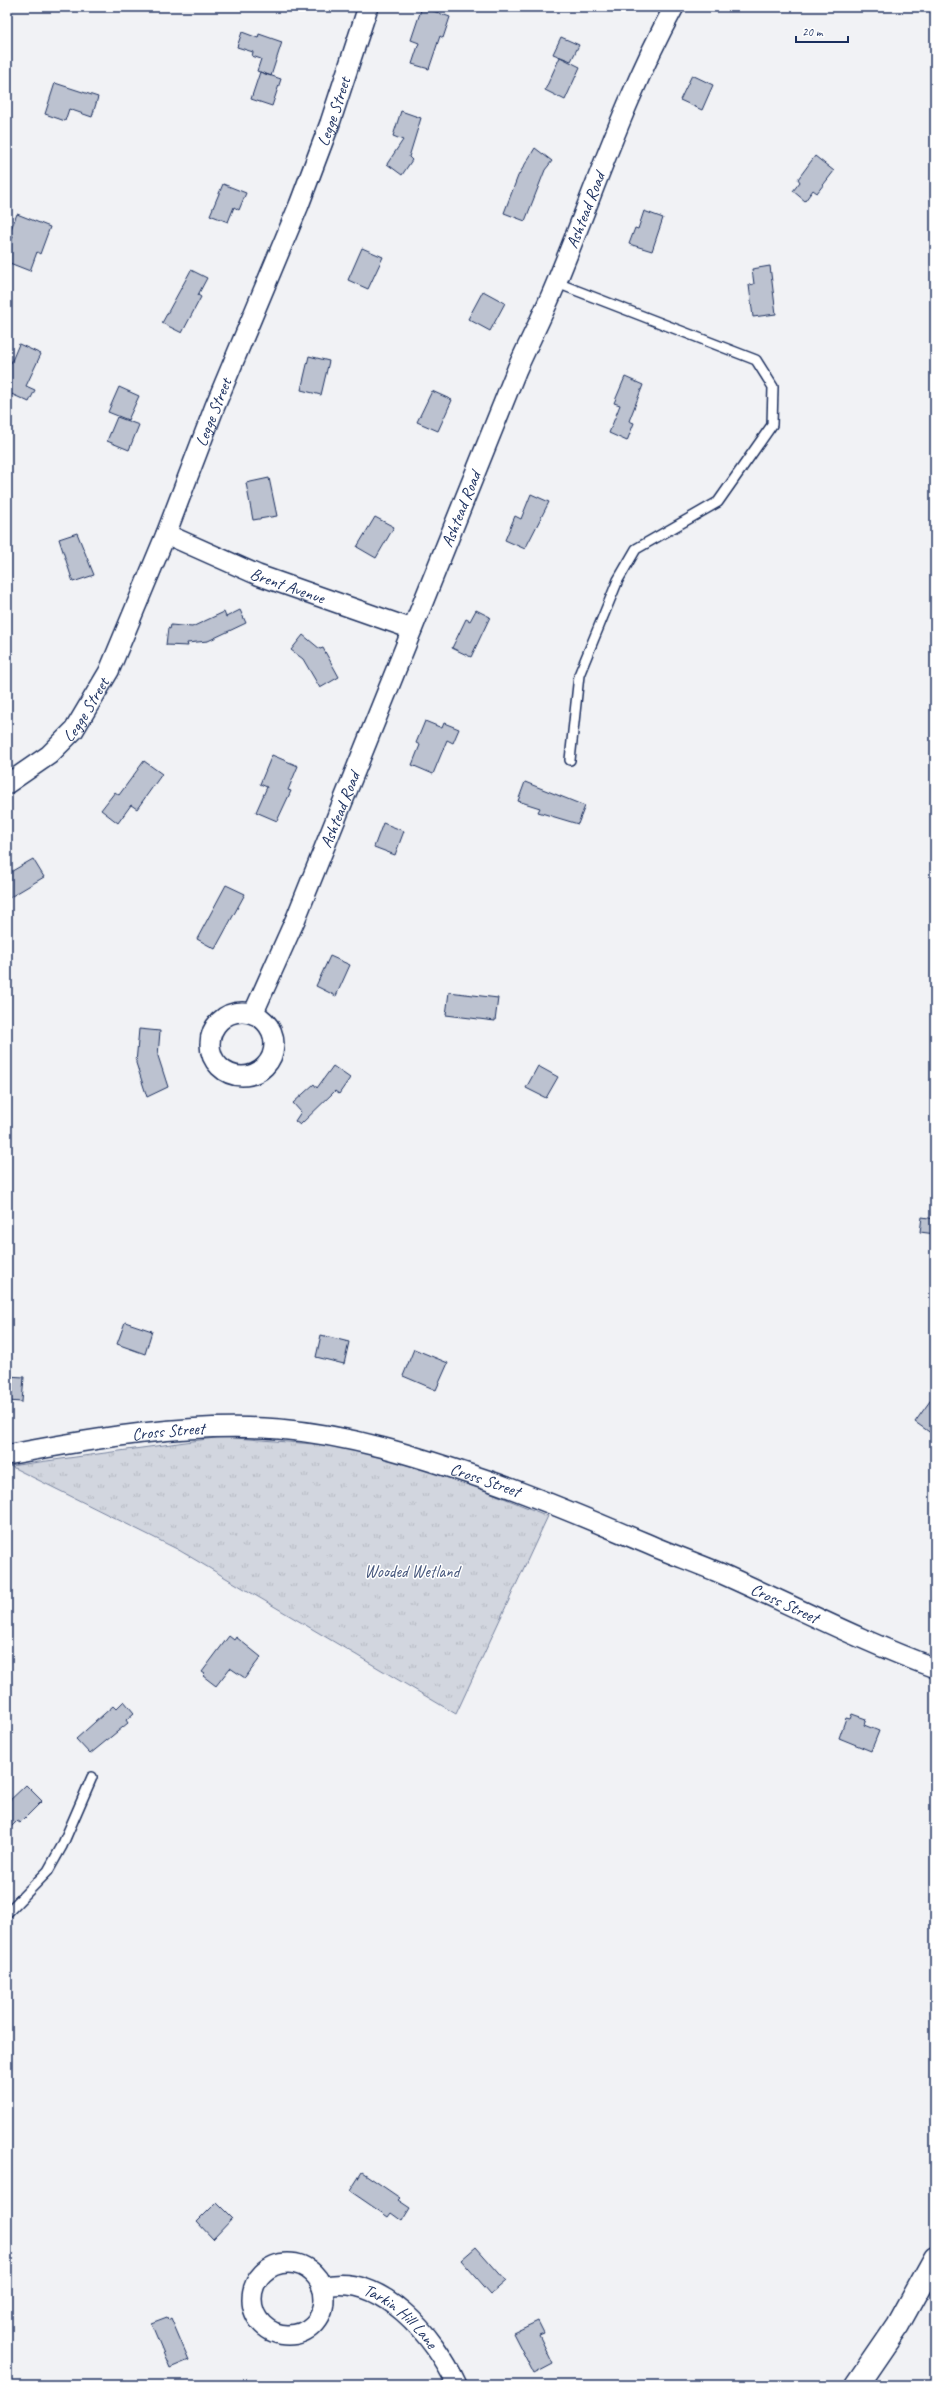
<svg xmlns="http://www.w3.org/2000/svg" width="942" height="2392" viewBox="0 0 942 2392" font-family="Caveat,sans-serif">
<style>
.grass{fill:url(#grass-tufts);stroke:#76829e}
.building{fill:#bcc2d0;stroke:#1b2f5e}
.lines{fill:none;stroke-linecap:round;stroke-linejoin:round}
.lane-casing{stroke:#1b2f5e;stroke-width:12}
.street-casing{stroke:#1b2f5e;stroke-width:22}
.secondary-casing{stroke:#1b2f5e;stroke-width:25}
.lane{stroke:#fff;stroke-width:9}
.street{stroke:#fff;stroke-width:19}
.secondary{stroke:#fff;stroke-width:22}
.labels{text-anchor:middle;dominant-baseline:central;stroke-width:3;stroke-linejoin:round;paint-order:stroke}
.street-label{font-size:17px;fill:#1b2f5e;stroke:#fff}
.park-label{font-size:17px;fill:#49597e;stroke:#fff}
</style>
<defs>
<pattern id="grass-tufts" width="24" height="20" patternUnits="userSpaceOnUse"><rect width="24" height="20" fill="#d2d6df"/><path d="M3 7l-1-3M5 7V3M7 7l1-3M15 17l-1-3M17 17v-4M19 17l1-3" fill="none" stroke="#b4b8c2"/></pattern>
</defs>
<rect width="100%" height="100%" fill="#f1f2f5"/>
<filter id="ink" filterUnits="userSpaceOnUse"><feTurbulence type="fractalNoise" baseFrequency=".025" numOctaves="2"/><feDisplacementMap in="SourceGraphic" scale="8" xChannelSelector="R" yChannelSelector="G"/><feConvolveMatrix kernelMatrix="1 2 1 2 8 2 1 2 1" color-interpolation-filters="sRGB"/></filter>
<g filter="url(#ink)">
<path class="grass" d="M222 1437 353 1447 457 1479 548 1516 456 1714 177 1549 10 1466Z"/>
<path class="building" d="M422 7 450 17 443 38 440 36 429 69 412 64 419 43 411 40Z
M242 32 258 38 259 34 282 42 271 76 257 71 261 59 252 56 253 52 237 47Z
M561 37 579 45 571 61 553 54Z
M560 57 580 67 565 100 545 90Z
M260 72 281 79 272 106 251 99Z
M692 75 713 85 702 110 680 100Z
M55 83 98 97 92 117 69 109 65 121 45 114Z
M401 111 421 118 409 157 412 160 402 175 387 164 403 140 393 136Z
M535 148 552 161 545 170 525 221 504 213 518 176Z
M815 156 834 171 817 193 813 190 805 201 793 191 800 182 798 179Z
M223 184 246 193 239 210 234 207 228 222 210 215Z
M644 211 663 218 652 251 629 244 635 228 638 229Z
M17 214 50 227 40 254 37 252 30 271 7 262V252L13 236 9 234Z
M362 248 383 257 368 289 348 280Z
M770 266 776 314 753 317 749 285 754 284 752 269Z
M191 270 207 278 198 295 201 297 182 333 162 323Z
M483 291 505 303 490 331 468 319Z
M19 344 41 354 26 386 35 390 29 402 7 392V361L11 363Z
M309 356 329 361 321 395 301 390Z
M625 377 643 385 629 421 634 423 627 441 609 433 620 405 614 403Z
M119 387 139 396 128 420 108 412Z
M432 391 452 400 438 431 417 422Z
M117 417 139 425 129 450 107 441Z
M269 478 277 516 253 520 246 483Z
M531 494 549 502 525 549 505 540 515 516 521 519Z
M375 517 394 527 376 558 357 547Z
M77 533 94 575 73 582 59 539Z
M240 610 246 623 208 641 187 643 188 646 166 645 168 628 170 629 171 625 192 627 224 612 226 617Z
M476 610 490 617 471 657 452 648 466 619 470 621Z
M303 635 320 649 323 648 339 677 320 688 303 659 291 650Z
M425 721 442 728 444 723 459 729 453 743 447 740 433 774 412 765 420 745 416 743Z
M272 755 298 766 288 790 291 791 277 821 256 812 267 787 260 784Z
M144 761 162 774 137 809 131 805 118 823 101 810 115 792 119 795Z
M525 782 585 806 578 824 538 812 540 808 518 801Z
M383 823 404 831 395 855 374 847Z
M33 859 44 877 7 899V874Z
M226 885 245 894 215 949 197 939Z
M330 956 350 965 336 996 316 986Z
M449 992 498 998 495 1021 446 1015Z
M139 1029 160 1031 158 1056 168 1087 147 1097 136 1063Z
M333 1066 350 1078 339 1094 335 1091 300 1125 295 1121 301 1112 293 1103 314 1084 317 1088Z
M538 1066 558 1077 546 1098 526 1088Z
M922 1217 935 1219V1234L920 1232Z
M125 1322 152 1331 145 1354 117 1344Z
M321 1335 349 1342 344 1364 316 1357Z
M414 1349 448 1363 436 1390 403 1376Z
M7 1376 24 1377 22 1402 7 1401Z
M935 1394V1436L915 1422Z
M229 1636 234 1640 236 1637 261 1657 245 1678 230 1668 216 1686 203 1676 205 1674 202 1672Z
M124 1701 134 1713 126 1720 128 1723 90 1754 76 1739 113 1706 116 1709Z
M852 1714 866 1719 864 1725 879 1731 871 1751 839 1738 846 1718 850 1719Z
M26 1785 42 1801 20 1823 17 1821 7 1831V1803Z
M362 2172 400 2198 398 2200 410 2208 402 2221 391 2213 388 2217 350 2191Z
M217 2202 233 2218 213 2239 197 2222Z
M476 2247 506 2281 491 2294 461 2260Z
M167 2317 168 2320 171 2318 189 2360 170 2368 151 2323Z
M538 2321 544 2333 539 2335 553 2364 534 2374 513 2333Z"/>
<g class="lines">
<g class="lane-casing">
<path id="lane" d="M557 283 756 360 773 387 772 425 718 502 636 549 618 580 579 675 570 760
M7 1913 48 1871 62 1846 92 1777"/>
</g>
<g class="street-casing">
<g id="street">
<path id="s1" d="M166 534 258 575 412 629"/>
<path id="s2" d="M7 784 49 755 74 730 109 671 166 534 215 406 299 205 330 123 368 7"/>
<circle cx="242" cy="1044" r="32"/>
<path id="s3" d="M253 1014 296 918 517 369C530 340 545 311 557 281 595 189 626 95 674 7"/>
<path id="s4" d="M7 1455C96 1438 189 1422 279 1429 350 1435 417 1456 484 1479 538 1497 590 1520 643 1542 668 1553 694 1562 720 1573 792 1605 861 1641 935 1668"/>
<circle cx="288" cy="2299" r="36"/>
<path id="s5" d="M322 2287C381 2271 435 2337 457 2385"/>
</g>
</g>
<g class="secondary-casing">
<path id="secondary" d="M857 2385 898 2325 935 2258"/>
</g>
<use href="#lane" class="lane"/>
<use href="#street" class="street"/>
<use href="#secondary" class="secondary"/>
</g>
</g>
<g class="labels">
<g class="street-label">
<text stroke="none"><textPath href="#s2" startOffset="758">Legge Street</textPath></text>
<text stroke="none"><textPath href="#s3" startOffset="870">Ashtead Road</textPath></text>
<text stroke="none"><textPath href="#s2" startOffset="434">Legge Street</textPath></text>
<text stroke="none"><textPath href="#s3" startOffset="546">Ashtead Road</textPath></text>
<text stroke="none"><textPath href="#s1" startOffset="132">Brent Avenue</textPath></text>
<text stroke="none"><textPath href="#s2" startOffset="110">Legge Street</textPath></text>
<text stroke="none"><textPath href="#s3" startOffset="222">Ashtead Road</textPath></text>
<text stroke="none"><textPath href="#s4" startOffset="163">Cross Street</textPath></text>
<text stroke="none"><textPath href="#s4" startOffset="487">Cross Street</textPath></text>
<text stroke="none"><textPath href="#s4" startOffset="811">Cross Street</textPath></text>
<text stroke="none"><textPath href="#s5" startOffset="89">Tarkin Hill Lane</textPath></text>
</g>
<g class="park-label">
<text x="412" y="1571">Wooded Wetland</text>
</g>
</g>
<rect width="942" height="2392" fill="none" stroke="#fff" stroke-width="24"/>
<rect x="12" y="12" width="918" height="2368" fill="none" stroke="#1b2f5e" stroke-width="1.5" filter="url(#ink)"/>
<path d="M796 36v6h52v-6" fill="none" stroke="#1b2f5e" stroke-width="2"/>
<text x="802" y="36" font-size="12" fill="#1b2f5e" stroke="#ffffff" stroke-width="3" paint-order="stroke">20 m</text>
</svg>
